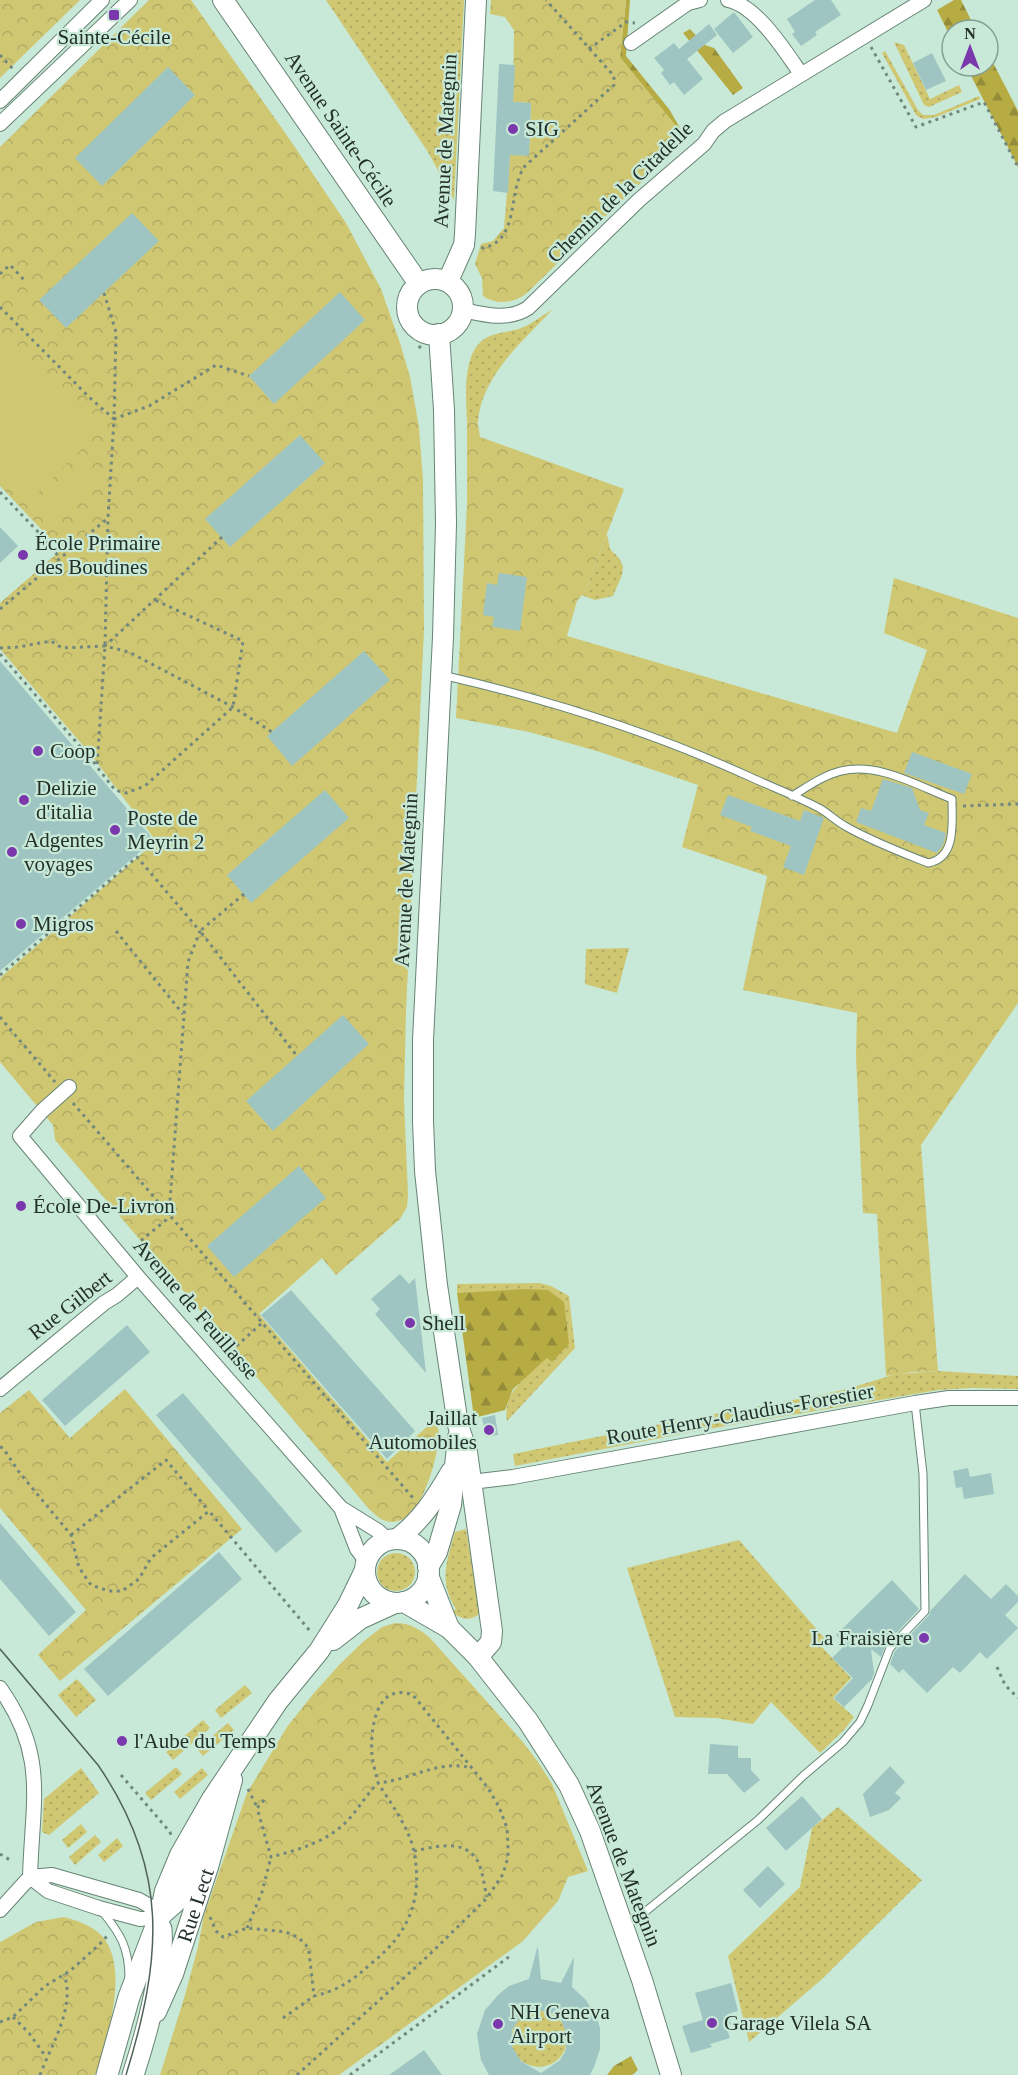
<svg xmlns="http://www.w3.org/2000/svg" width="1018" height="2075" viewBox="0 0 1018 2075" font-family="Georgia,serif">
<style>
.grass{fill:url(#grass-dots)}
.forest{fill:url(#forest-firs)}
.park{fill:url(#park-crowns)}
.garden{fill:#d0c773}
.building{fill:#9ec5c2;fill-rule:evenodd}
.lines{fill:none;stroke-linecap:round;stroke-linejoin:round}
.lane-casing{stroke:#668474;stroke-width:9}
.street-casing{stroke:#668474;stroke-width:16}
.secondary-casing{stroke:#668474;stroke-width:22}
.primary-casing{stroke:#668474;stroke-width:23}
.path{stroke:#72887c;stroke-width:3;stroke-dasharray:3 4.5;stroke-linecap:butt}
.lane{stroke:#fff;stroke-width:7}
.street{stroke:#fff;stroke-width:14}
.secondary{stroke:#fff;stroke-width:20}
.primary{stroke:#fff;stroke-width:21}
.tram{stroke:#506258;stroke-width:1.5}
.poi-dot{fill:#7a38ac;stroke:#c8e9d7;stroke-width:2}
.labels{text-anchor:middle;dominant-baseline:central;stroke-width:4.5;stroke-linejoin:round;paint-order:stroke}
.poi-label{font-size:21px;fill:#233029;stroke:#c8e9d7;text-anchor:start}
.street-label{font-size:21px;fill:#233029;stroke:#c8e9d7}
</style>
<defs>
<pattern id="grass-dots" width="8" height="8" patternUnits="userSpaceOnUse" patternTransform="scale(1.5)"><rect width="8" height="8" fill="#d0c773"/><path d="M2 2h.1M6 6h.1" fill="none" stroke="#b2ab64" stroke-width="1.8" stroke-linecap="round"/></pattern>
<pattern id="forest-firs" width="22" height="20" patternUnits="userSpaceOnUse" patternTransform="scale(1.5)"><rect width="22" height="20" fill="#b7ac43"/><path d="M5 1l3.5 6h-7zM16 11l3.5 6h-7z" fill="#948c38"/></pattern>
<pattern id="park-crowns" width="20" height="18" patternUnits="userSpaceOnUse" patternTransform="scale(1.5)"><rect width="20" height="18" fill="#d0c773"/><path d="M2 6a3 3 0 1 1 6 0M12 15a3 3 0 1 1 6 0" fill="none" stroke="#b2ab64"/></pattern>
</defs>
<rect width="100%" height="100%" fill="#c8e9d7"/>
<path class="grass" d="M326 0H464L454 200 428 152Z
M894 42 904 45 930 99 959 85 962 92 929 107 924 105Z
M885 51 918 110 923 115H934L979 96 980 99 936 117 923 119 916 115 882 53Z
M553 309C523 341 480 377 478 424L467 421C466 396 461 347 490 336 500 332 511 332 521 328 532 324 543 315 553 309Z
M607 534 610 549 619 558 623 566 622 575 613 596 595 600 581 595 585 591Z
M629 948 617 993 585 984 586 949Z
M540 1283 551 1286 569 1296 575 1348 507 1421C502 1392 527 1376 547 1358L548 1290 457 1293V1284Z
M938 1371 1018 1376V1389L971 1388 938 1390 697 1431 515 1466 513 1454 676 1421 815 1396 847 1389 896 1374Z
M466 1529 479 1608V1614C470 1622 459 1619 452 1611L456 1609C438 1581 447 1561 455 1532Z
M739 1540 827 1641 822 1647 851 1678 833 1698 854 1717 844 1730 820 1753 771 1702 753 1724 716 1718 675 1717 627 1568Z
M377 1572a19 19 0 1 1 38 0a19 19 0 1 1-38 0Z
M77 1679 96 1700 76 1717 58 1695Z
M245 1685 252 1693 221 1718 215 1710Z
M203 1720 210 1728 173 1760 166 1752Z
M228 1723 234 1730 203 1756 197 1749Z
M176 1767 182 1774 151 1800 145 1793Z
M81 1768 99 1793 49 1835 42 1832 44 1799Z
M202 1768 208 1775 180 1799 174 1792Z
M838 1807 922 1880 822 1979 749 2042 728 1956 800 1887 812 1828Z
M81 1824 87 1832 68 1848 62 1840Z
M95 1835 101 1842 75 1865 69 1857Z
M117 1838 123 1846 104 1862 98 1855Z
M511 2039a28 28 0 1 1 56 0a28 28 0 1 1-56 0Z"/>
<path class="forest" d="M626 0H630L626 56 669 109 686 138 638 185 620 57Z
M954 0H961L976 30H952V40L937 10Z
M690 29 705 45 714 48 743 88 733 95 683 33Z
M988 53 1018 111V167L966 66H988Z
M525 1289 548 1290 564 1302 569 1344 552 1362 547 1358 513 1389 505 1410 474 1418 457 1293Z
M631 2056 638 2070 632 2075H607L614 2066Z"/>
<path class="park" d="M0 0H80L0 78Z
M149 0H191L286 134 346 223 381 289 400 343 410 377 419 427 423 480 424 630 406 1011 404 1100 408 1195 407 1207 400 1219 336 1275 322 1258 259 1314 387 1462 437 1418C437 1424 439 1431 439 1437 437 1460 419 1535 383 1520 378 1518 373 1512 369 1509L55 1140 53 1125 0 1062V978L156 841 92 756 0 649V603L61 550 0 486V147Z
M491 0H626L620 57 686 138 528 292C516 303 497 306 483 296L482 278 475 264 481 244 493 241 504 228 510 155H529L531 103 513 102 514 30 505 17 490 14Z
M467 421 478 424 480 437 624 489 585 591 577 601 567 636 897 733 927 650 884 633 894 578 1018 618V1003L921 1145 938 1371 912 1372 886 1376 877 1214 863 1213 856 1056 857 1013 743 990 767 876 682 847 698 785 597 751 529 732 456 718 467 504Z
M125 1389 242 1529 60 1681 38 1655 86 1610 0 1508V1413L29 1390 70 1438Z
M395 1623C410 1623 419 1629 430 1638L522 1741 538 1762 552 1784 588 1871 568 1877 558 1901 523 1941 339 2075H160L185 1995 198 1947 204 1915 247 1793 287 1727 314 1693 340 1664 364 1641 382 1627Z
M64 1917C78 1921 91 1925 101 1935 131 1966 107 2040 95 2075H0V1942L36 1922Z"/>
<path class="garden" d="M8 336 102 429 31 499 0 468V344Z
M77 467 96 487 60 522 41 503Z"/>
<path class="building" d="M815 0H831L841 15 815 32 817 35 801 46 792 34 795 32 787 19Z
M734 12 753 37 733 53 714 29Z
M709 24 717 35 687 59 703 79 684 95 674 82 670 85 661 73 664 70 654 58 674 43 679 49Z
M932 53 946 81 926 90 913 63Z
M499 64 515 65 513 102 531 103 529 156 510 155 508 193 493 191Z
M168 67 195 95 102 186 75 158Z
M132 213 159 241 66 328 39 300Z
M340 292 365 320 274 404 249 376Z
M300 435 325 463 230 547 205 519Z
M0 527 18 546 0 563Z
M499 573 527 577 520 631 492 627 494 617 483 615 487 583 497 585Z
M364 651 390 680 292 766 267 736Z
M0 661 154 840 0 971Z
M912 752 972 774 964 794 904 773Z
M883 779 912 788 920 810 929 813 924 825 946 833 943 845 937 853 856 822 861 808 871 811Z
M325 790 349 818 251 903 227 875Z
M728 795 800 821 804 810 824 818 804 875 783 867 791 846 750 831 752 827 720 815Z
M343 1015 369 1044 273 1131 246 1101Z
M299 1166 326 1198 234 1277 207 1246Z
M400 1274 409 1284 415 1278 426 1373 375 1314 380 1309 371 1299Z
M291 1290 415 1431 387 1459 261 1315Z
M127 1325 150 1352 65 1426 42 1400Z
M183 1393 302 1531 276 1553 156 1415Z
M495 1415 498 1435 486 1437 482 1418Z
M968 1468 970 1477 991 1473 994 1494 964 1499 962 1487 956 1488 953 1471Z
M0 1523 76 1612 49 1636 0 1579Z
M219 1552 242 1579 108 1696 84 1669Z
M965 1574 991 1599 1006 1584 1018 1596V1602L1005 1615 1018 1628 987 1659 980 1652 960 1673 953 1667 927 1693 903 1669 899 1673 890 1664 895 1651 929 1615 931 1610Z
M892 1580 919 1609 886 1644 881 1657 871 1649 874 1673 872 1679 844 1707 834 1698 853 1678 832 1658 845 1645 836 1635Z
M710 1744 738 1746V1758H751V1770L760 1780 744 1793 727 1774H708Z
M890 1766 905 1782 895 1793 901 1798 889 1810 870 1817 863 1794Z
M802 1796 822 1819 786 1851 766 1828Z
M768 1866 785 1884 760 1908 743 1890Z
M537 1948H538L541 1979 561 1983 574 1957 572 1987 586 2000 597 2019 600 2028V2049L594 2067 590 2075H489L481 2060 477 2034 485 2010 499 1994 509 1986 529 1979ZM534 2011H544L554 2014 561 2020 568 2037 565 2052 560 2060 541 2073 521 2061 512 2047V2030L518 2021 525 2014Z
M731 1983 738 2011 728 2014 731 2024 726 2026 730 2038 710 2044 712 2047 691 2053 682 2026 703 2020 695 1993Z
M424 2050 442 2075H389Z"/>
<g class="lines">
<g class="lane-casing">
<path id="lane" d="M442 675C546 699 651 732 748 776 772 787 796 796 819 808 828 813 836 821 845 826 871 841 900 852 928 863 957 858 952 822 952 799 918 786 879 762 841 771 824 775 807 787 792 796
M101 1910C120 1933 129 1947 129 1978
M625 1925 640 1916 758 1820 803 1776 843 1742 860 1722 868 1705 890 1648 925 1611 923 1474 915 1403"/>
</g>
<g class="street-casing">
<path id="street" d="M728 0C757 6 785 51 801 74
M631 43 688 3 700 0
M0 101 102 0
M0 124 130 0
M463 310C485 315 508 321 528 308L639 200 704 144 713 131 725 121 924 0
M69 1087 42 1111 20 1136 138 1277 341 1508 378 1531 389 1541
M0 1389 104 1303 117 1295 138 1277
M471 1482 513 1477 915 1403 949 1398H1018
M341 1508 357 1549 367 1562
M0 1688C48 1756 32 1801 30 1877
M30 1877 48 1891 99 1908 140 1919 160 1916
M30 1877 52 1875 139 1900 148 1905 160 1916
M0 1910 30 1877"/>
</g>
<g class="secondary-casing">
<g id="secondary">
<path d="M223 0 419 284"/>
<circle cx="435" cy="307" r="28"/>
<path d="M448 281 464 245 465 234 476 0"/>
<path d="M439 334 444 410 446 523 443 637 423 1040V1121L425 1171 437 1285 458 1425 467 1452 492 1631 491 1642 478 1657"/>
<path d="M397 1539C421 1521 436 1498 451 1472"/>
<circle cx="397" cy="1571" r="32"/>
<path d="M428 1567 437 1552 451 1505 458 1437"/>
<path d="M428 1575 449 1628"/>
<path d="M404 1602 449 1628 478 1657 528 1721 569 1785 590 1831 642 1980 671 2075"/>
<path d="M333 1640 360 1619 395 1603"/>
<path d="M160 1916 165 1891 180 1855 212 1799 278 1701 319 1651 348 1605 365 1570"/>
<path d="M160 1916 178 1900 208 1829"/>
<path id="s1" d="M156 2012 173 1974 208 1867 232 1780"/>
</g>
</g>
<g class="primary-casing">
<path id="primary" d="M107 2075 129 1997 160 1916
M133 2075C146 2035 164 1970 161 1929"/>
</g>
<path class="path" d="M871 47 916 127 984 102 1018 167
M589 49 626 22 635 23
M0 55 13 69
M481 248C521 243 507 190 525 166L614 85V76L546 0
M0 274 10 265 26 282
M104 293 116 332 114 419 149 406 216 365 249 376
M0 307 89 397 114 419 108 518 105 646 97 767 115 790 126 793 145 786 233 707 243 641 155 600
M413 324 421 351
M0 492 44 538 59 557
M222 537 105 646 129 652 233 707 272 732
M0 609 108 518
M0 648 18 647 51 641 62 648 105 646
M0 654 97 766
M963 806 1018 804
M244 894 200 931 297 1056
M116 931 183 1014
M0 975 137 857 200 931 188 962 169 1214 166 1220 138 1243
M0 1017 55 1082
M73 1103 413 1498
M231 1351 262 1323
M0 1447 3 1448 19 1472 71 1535 78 1564 82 1572 91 1585 109 1591H122L139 1579 151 1558 209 1511 310 1631
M71 1535 166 1460 208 1510
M997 1667 1005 1685 1018 1698
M121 1775 170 1832 171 1836
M248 1789 257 1807
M414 1851C434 1847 463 1838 477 1860 483 1870 484 1886 487 1897
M0 1854 10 1860
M210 1917 216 1931 223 1937 247 1928 286 1932 299 1938 306 1945 309 1952 314 1996C340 1990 354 1979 373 1962 409 1933 423 1898 414 1852 410 1829 390 1802 378 1783 367 1794 359 1808 348 1820 329 1841 298 1850 271 1857L257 1808 265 1799
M247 1928 262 1892 271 1857
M13 2017 29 2033 46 2057
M283 2018 314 1996
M0 2022 13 2017 45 1986 70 1971 102 1942 107 1936
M40 2075C51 2045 76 2007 64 1974
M297 2075 428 1956 487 1898 503 1874 508 1857V1847L507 1828 499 1807 488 1788 413 1695C376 1681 370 1729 372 1755 373 1764 376 1774 378 1783 411 1780 439 1759 472 1768
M350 2075 510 1956"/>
<use href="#lane" class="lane"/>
<use href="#street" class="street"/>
<use href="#secondary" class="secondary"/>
<use href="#primary" class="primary"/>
<path class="tram" d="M0 1649 98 1765C170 1870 162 1958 126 2075"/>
</g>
<g class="poi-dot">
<rect x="108" y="9" width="12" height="12" rx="3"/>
<circle cx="513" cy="129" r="6"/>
<circle cx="23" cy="555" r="6"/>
<circle cx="38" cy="751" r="6"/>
<circle cx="24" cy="800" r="6"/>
<circle cx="115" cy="830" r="6"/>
<circle cx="12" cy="852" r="6"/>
<circle cx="21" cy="924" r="6"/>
<circle cx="21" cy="1206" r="6"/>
<circle cx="410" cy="1323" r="6"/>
<circle cx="489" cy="1430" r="6"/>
<circle cx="924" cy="1638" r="6"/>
<circle cx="122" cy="1741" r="6"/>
<circle cx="712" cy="2023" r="6"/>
<circle cx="498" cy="2024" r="6"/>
</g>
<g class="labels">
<g class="poi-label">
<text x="114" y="37" text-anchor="middle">Sainte-Cécile</text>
<text x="525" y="129">SIG</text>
<text x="35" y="543">École Primaire<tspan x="35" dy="24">des Boudines</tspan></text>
<text x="50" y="751">Coop</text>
<text x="36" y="788">Delizie<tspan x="36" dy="24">d'italia</tspan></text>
<text x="127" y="818">Poste de<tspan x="127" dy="24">Meyrin 2</tspan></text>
<text x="24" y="840">Adgentes<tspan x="24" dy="24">voyages</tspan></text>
<text x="33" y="924">Migros</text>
<text x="33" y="1206">École De-Livron</text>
<text x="422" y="1323">Shell</text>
<text x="477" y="1418" text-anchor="end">Jaillat<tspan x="477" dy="24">Automobiles</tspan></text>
<text x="912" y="1638" text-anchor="end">La Fraisière</text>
<text x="134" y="1741">l'Aube du Temps</text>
<text x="510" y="2012">NH Geneva<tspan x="510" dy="24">Airport</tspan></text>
<text x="724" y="2023">Garage Vilela SA</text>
</g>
<g class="street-label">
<text transform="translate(341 129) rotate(56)">Avenue Sainte-Cécile</text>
<text transform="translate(445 141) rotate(-87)">Avenue de Mategnin</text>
<text transform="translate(620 192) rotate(-44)">Chemin de la Citadelle</text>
<text transform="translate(406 880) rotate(-87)">Avenue de Mategnin</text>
<text transform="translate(70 1305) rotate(-38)">Rue Gilbert</text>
<text transform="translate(196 1309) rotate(49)">Avenue de Feuillasse</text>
<text transform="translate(740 1414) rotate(-10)">Route Henry-Claudius-Forestier</text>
<text transform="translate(624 1864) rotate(69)">Avenue de Mategnin</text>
<text stroke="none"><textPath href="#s1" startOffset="114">Rue Lect</textPath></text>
</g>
</g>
<g transform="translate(970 48)"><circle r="28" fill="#c8e9d7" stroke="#869f91" stroke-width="1.5"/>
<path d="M0-4.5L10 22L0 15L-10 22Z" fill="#7a38ac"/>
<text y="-9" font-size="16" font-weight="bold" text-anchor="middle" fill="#233029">N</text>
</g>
</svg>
